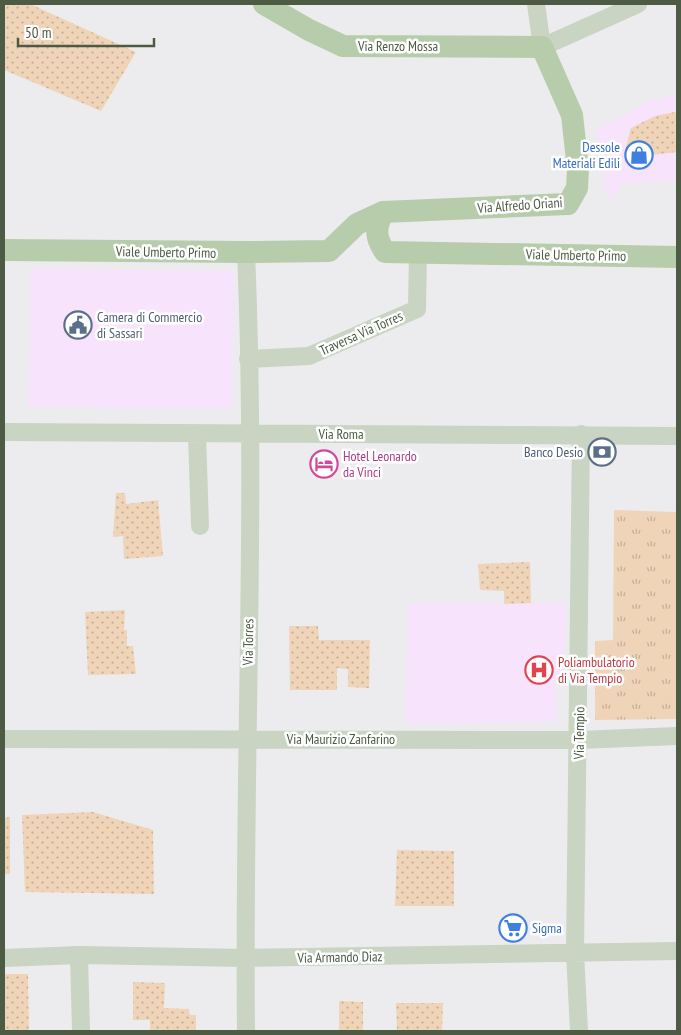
<svg xmlns="http://www.w3.org/2000/svg" width="681" height="1035" viewBox="0 0 681 1035" font-family="'PT Sans Narrow',sans-serif">
<style>
.commercial{fill:#f8e3fc}
.grass{fill:url(#grass-dots)}
.park{fill:url(#park-tufts)}
.lines{fill:none;stroke-linecap:round;stroke-linejoin:round}
.minor{stroke:#c9d4c2;stroke-width:18}
.major{stroke:#b7ccaa;stroke-width:22}
.labels{text-anchor:middle;dominant-baseline:central;stroke-width:5;stroke-linejoin:round;paint-order:stroke}
.street-label{font-size:14px;fill:#4d5a44;stroke:#fff}
.shop-label{font-size:14px;fill:#366cbe;stroke:#fff;text-anchor:end}
.service-label{font-size:14px;fill:#4e5e75;stroke:#fff;text-anchor:start}
.hotel-label{font-size:14px;fill:#b23c85;stroke:#fff;text-anchor:start}
.health-label{font-size:14px;fill:#be3a42;stroke:#fff;text-anchor:start}
</style>
<defs>
<pattern id="grass-dots" width="8" height="8" patternUnits="userSpaceOnUse" patternTransform="scale(1.25)"><rect width="8" height="8" fill="#efd4b8"/><path d="M2 2h.1M6 6h.1" fill="none" stroke="#c4af97" stroke-width="1.8" stroke-linecap="round"/></pattern>
<pattern id="park-tufts" width="24" height="20" patternUnits="userSpaceOnUse" patternTransform="scale(1.25)"><rect width="24" height="20" fill="#efd4b8"/><path d="M3 7l-1-3M5 7V3M7 7l1-3M15 17l-1-3M17 17v-4M19 17l1-3" fill="none" stroke="#c4af97"/></pattern>
</defs>
<rect width="100%" height="100%" fill="#ececef"/>
<path class="commercial" d="M677 92V180L624 184 620 187V191L616 192 615 200 606 193 596 130 657 97 659 101Z
M31 268 234 271 232 409 29 407Z
M408 603H566L563 677 555 678V701L559 702 555 722 406 723Z"/>
<path class="grass" d="M4 4H30L136 52 101 111 4 70Z
M675 112 677 114V152L625 158 626 147 631 128 655 116Z
M116 493H125L126 504 158 500 163 556 124 559 123 536 113 537Z
M530 562 531 603 504 604V591L480 590 478 564Z
M125 610 124 630H127V646H133L136 674 88 675 85 612Z
M289 626H318L319 640H370L369 688 348 687V669L337 668V690H290Z
M93 812 153 830 154 894 25 892 22 815Z
M10 817V874H4V818Z
M397 850 454 851V906H395Z
M4 974H28L29 1031H4Z
M133 982 165 983 164 1008 189 1009 190 1015H196V1031H150V1020H133Z
M339 1001 363 1002V1031H339Z
M396 1003H443L442 1031H397Z"/>
<path class="park" d="M614 510 677 512V719L595 720V641L613 640Z"/>
<g class="lines">
<path class="minor" d="M536 4 542 47 638 4
M246 252C257 512 243 772 246 1031
M248 359 309 356 417 309 418 251
M4 432 677 436
M197 434 200 526
M4 739 579 740 677 736
M79 955 81 1031
M4 958 79 955 245 958 677 951
M579 1031 575 953 581 434"/>
<path class="major" d="M383 212C375 229 375 237 385 252L677 257
M4 250 246 252 329 251 357 224 383 212 568 204 577 188 578 169 572 115 542 47 343 46 309 30 264 4"/>
</g>
<defs>
<g id="shop-ring" transform="scale(1.4375)"><circle r="9.5" fill="#fff" stroke="#3f7fe0" stroke-width="1.5"/><path d="M-5-2.5h2.3a2.7 3.5 0 0 1 5.4 0H5L5.5 6h-11ZM-1.5-2.5h3a1.5 2.3 0 0 0-3 0Z" fill="#3f7fe0"/></g>
<g id="civic-ring" transform="scale(1.4375)"><circle r="9.5" fill="#fff" stroke="#5c6f8a" stroke-width="1.5"/><path d="M-.6-6.5H3V-4.5H.6V-3L4-1V1h2V6H-6V1h2V-1L-.6-3ZM-1.2 2.5V6h2.4V2.5Z" fill="#5c6f8a"/></g>
<g id="bank-ring" transform="scale(1.4375)"><circle r="9.5" fill="#fff" stroke="#5c6f8a" stroke-width="1.5"/><path d="M-6-4H6V4H-6ZM0-2.3a2.3 2.3 0 1 0 0 4.6a2.3 2.3 0 1 0 0-4.6Z" fill="#5c6f8a"/></g>
<g id="hotel-ring" transform="scale(1.4375)"><circle r="9.5" fill="#fff" stroke="#d1479c" stroke-width="1.5"/><path d="M-6-4.5h1.5V1H6V5H4.5V3h-9V5H-6ZM-4 0a1.8 1.8 0 1 1 3.6 0ZM.5 0V-2.5h3Q6-2.5 6 0Z" fill="#d1479c"/></g>
<g id="hospital-ring" transform="scale(1.4375)"><circle r="9.5" fill="#fff" stroke="#e0444e" stroke-width="1.5"/><path d="M-5-5h3v3.5h4V-5h3V5h-3V1.5h-4V5h-3Z" fill="#e0444e"/></g>
<g id="supermarket-ring" transform="scale(1.4375)"><circle r="9.5" fill="#fff" stroke="#3f7fe0" stroke-width="1.5"/><path d="M-6-5.5h2.5l.6 2H6L4.5 2H-2.5L-4.4-4H-6ZM-1.5 3.2a1.3 1.3 0 1 0 .1 0ZM3 3.2a1.3 1.3 0 1 0 .1 0Z" fill="#3f7fe0"/></g>
</defs>
<g fill-rule="evenodd">
<use href="#shop-ring" x="639" y="155"/>
<use href="#civic-ring" x="78" y="325"/>
<use href="#bank-ring" x="602" y="452"/>
<use href="#hotel-ring" x="324" y="464"/>
<use href="#hospital-ring" x="539" y="670"/>
<use href="#supermarket-ring" x="513" y="928"/>
</g>
<g class="labels">
<g class="street-label">
<text x="398" y="46">Via Renzo Mossa</text>
<text transform="translate(520 205) rotate(-4)">Via Alfredo Oriani</text>
<text transform="translate(166 252) rotate(1)">Viale Umberto Primo</text>
<text transform="translate(576 255) rotate(1)">Viale Umberto Primo</text>
<text transform="translate(361 333) rotate(-24)">Traversa Via Torres</text>
<text x="341" y="434">Via Roma</text>
<text transform="translate(248 642) rotate(-89)">Via Torres</text>
<text transform="translate(579 733) rotate(-89)">Via Tempio</text>
<text x="341" y="739">Via Maurizio Zanfarino</text>
<text transform="translate(340 957) rotate(-1)">Via Armando Diaz</text>
</g>
<g class="shop-label">
<text x="620" y="147">Dessole<tspan x="620" dy="16">Materiali Edili</tspan></text>
<text x="532" y="928" text-anchor="start">Sigma</text>
</g>
<g class="service-label">
<text x="97" y="317">Camera di Commercio<tspan x="97" dy="16">di Sassari</tspan></text>
<text x="583" y="452" text-anchor="end">Banco Desio</text>
</g>
<g class="hotel-label">
<text x="343" y="456">Hotel Leonardo<tspan x="343" dy="16">da Vinci</tspan></text>
</g>
<g class="health-label">
<text x="558" y="662">Poliambulatorio<tspan x="558" dy="16">di Via Tempio</tspan></text>
</g>
</g>
<rect width="681" height="1035" fill="none" stroke="#4d5a44" stroke-width="10"/>
<path d="M18 38v8h136v-8" fill="none" stroke="#4d5a44" stroke-width="2.5"/>
<text x="25" y="38" font-size="15" fill="#4d5a44" stroke="#ffffff" stroke-width="4" paint-order="stroke">50 m</text>
</svg>
